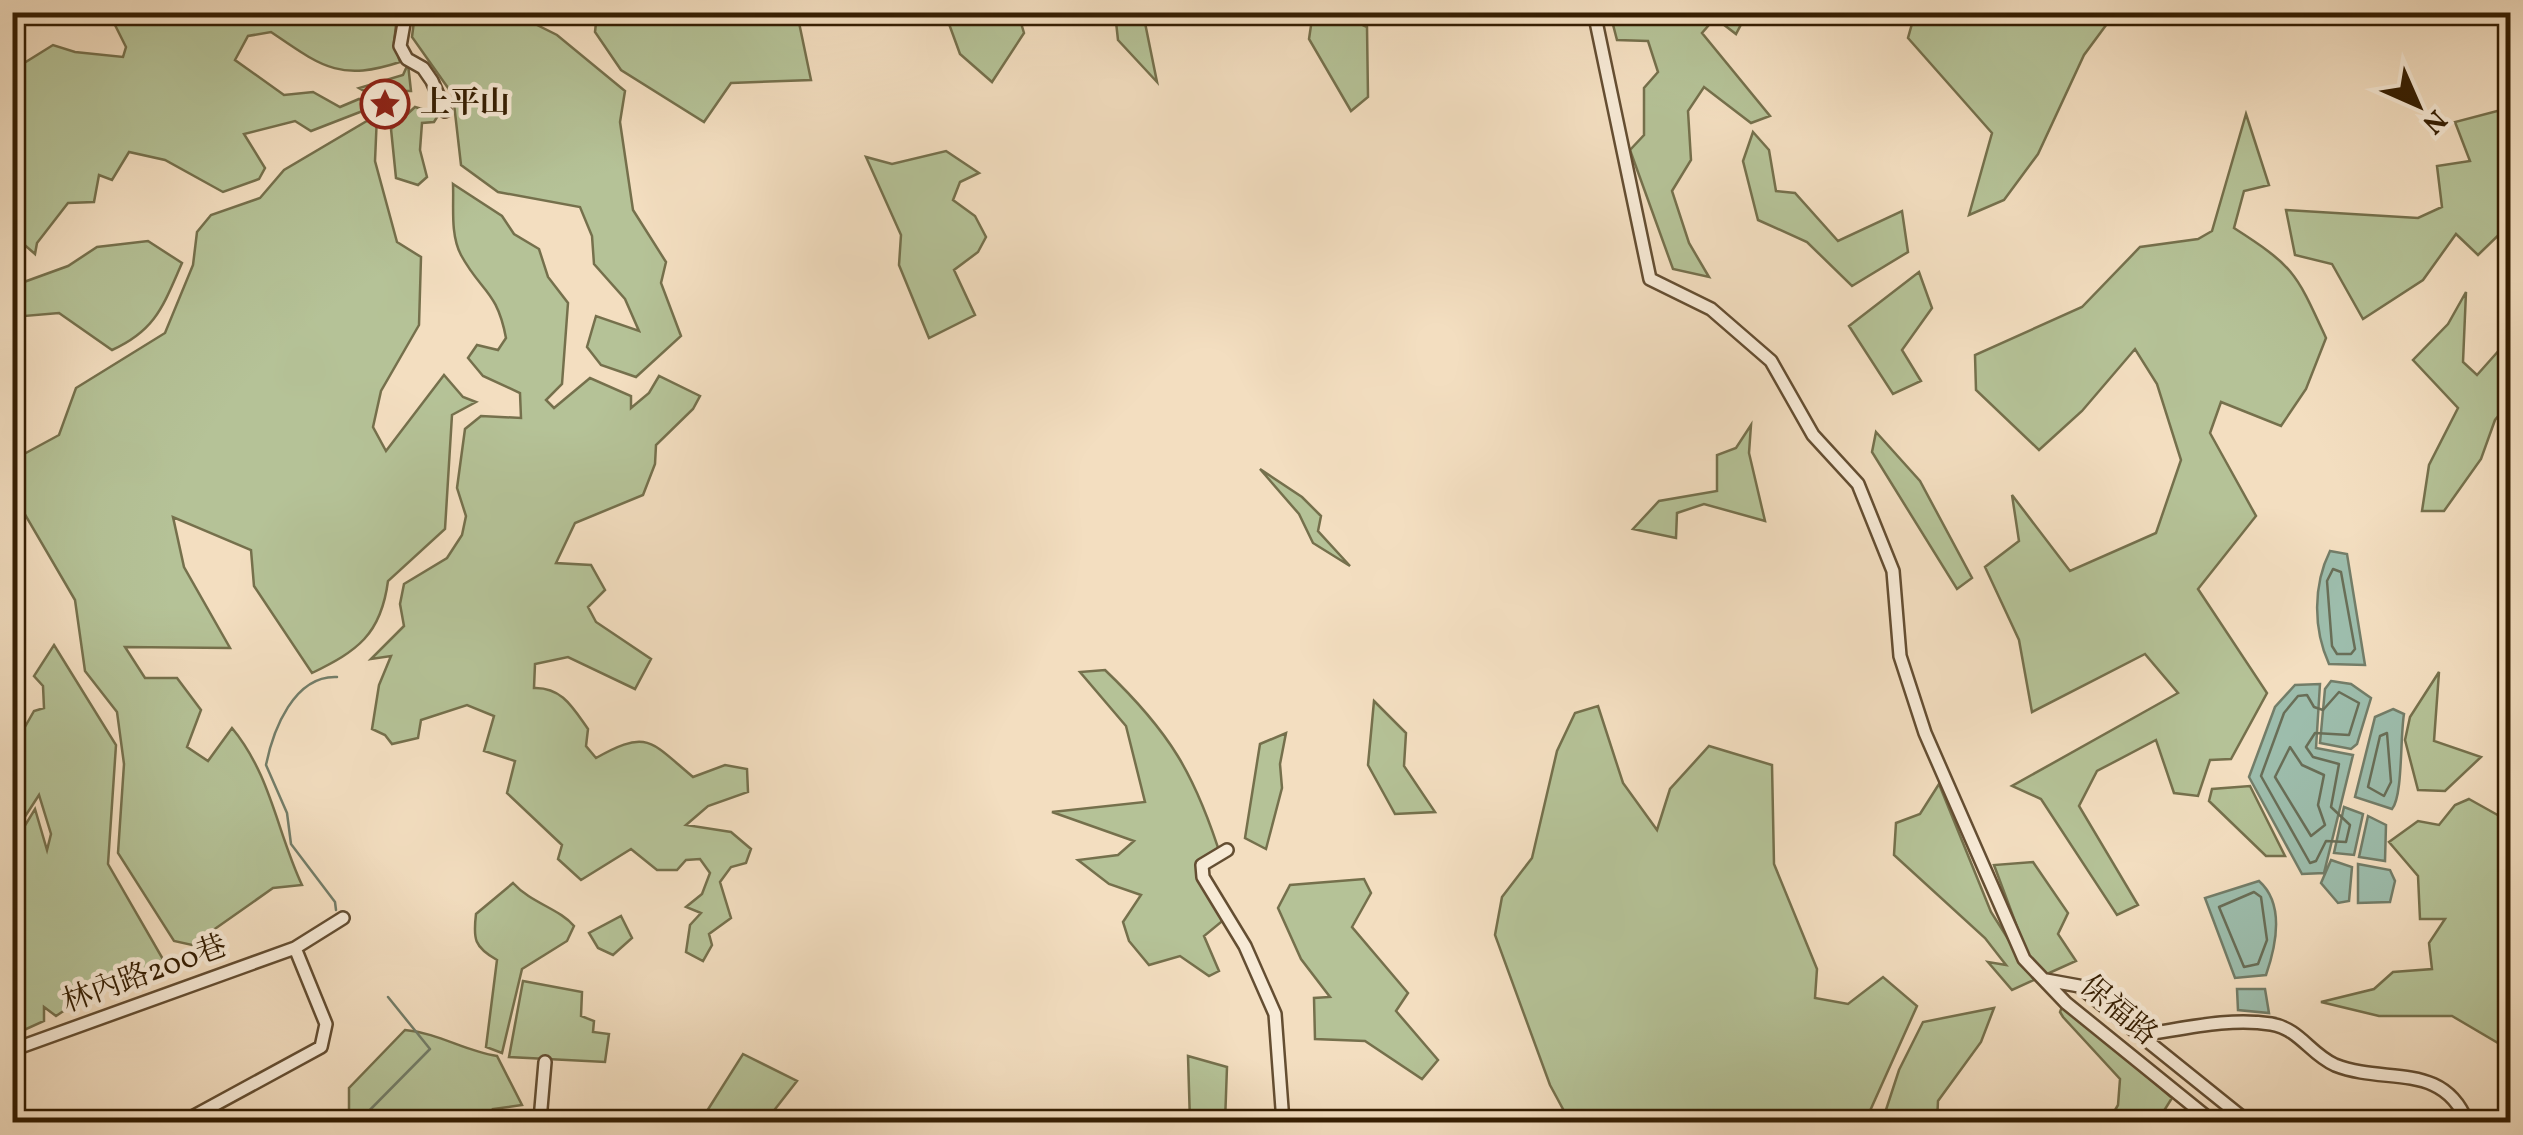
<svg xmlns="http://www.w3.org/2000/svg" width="2523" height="1135" viewBox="0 0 2523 1135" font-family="Vollkorn,'Noto Serif TC',serif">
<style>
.green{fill:#b5c297;stroke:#75704c;stroke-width:2.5}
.water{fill:#9dbdac;stroke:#737d68;stroke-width:2.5}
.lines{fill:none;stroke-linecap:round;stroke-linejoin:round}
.shore{stroke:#696e57;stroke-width:2.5}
.stream{stroke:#737d68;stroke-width:2.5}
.minor-casing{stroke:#644e32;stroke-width:16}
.minor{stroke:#f7ead6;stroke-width:11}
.labels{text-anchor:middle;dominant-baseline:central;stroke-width:9;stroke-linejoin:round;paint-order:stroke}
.poi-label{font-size:30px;font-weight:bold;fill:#351e02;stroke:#f7ead6;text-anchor:start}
.street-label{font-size:30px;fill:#351e02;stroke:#f7ead6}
</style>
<rect width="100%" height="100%" fill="#f3dec0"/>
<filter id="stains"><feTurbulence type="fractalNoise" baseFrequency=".002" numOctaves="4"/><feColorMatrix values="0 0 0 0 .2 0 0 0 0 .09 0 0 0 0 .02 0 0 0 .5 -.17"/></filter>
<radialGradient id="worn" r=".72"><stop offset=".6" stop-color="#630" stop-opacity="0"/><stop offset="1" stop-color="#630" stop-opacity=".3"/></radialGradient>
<path class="green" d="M387 12 397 16 394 43 400 62C339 82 321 66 271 32L248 36 235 60 284 95 313 92 340 107 359 99 373 107 311 131 295 121 244 134 265 168 259 179 223 192 165 160 129 152 112 180 99 175 94 202 68 203 37 243 35 254 13 235V70L53 45 75 52 123 57 126 47 109 13Z
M1313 12 1338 13 1367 27 1368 97 1351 111 1309 39Z
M415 13H513L557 35 625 91 620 122 633 210 666 262 661 283 681 336 636 377 601 365 587 347 596 316 639 331 625 299 594 264 592 236 580 207 498 192 461 165 453 95 412 37Z
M597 13H797L811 80 731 83 704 122 621 70 595 32Z
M945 13H1018L1024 33 992 82 960 54Z
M1115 13H1143L1157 82 1118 40Z
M1610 13H1747L1736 34 1715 18 1702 33 1770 116 1751 123 1704 87 1688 111 1691 160 1672 191 1689 243 1709 277 1673 269 1630 150 1644 135V88L1658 72 1648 41 1617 40Z
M1915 13H2115L2084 55 2038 154 2004 200 1969 215 1992 133 1908 38Z
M408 64 411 91H388L375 97 359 88 403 75Z
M415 107 439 114 434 122 422 123 420 150 427 177 418 185 396 178 391 129Z
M2501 110H2510V224L2478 255 2456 234 2423 280 2363 319 2332 264 2295 255 2286 210 2418 218 2442 207 2437 166 2470 161 2455 122Z
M2246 114 2269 185 2244 191 2234 228C2295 267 2296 273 2326 338L2306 389 2281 426 2221 402 2210 433 2256 516 2198 589 2267 693 2231 759 2210 760 2198 796 2174 793 2156 740 2097 771 2079 806 2138 905 2117 915 2041 799 2012 786 2178 693 2145 654 2032 712 2019 640 1985 567 2019 541 2012 495 2070 571 2156 533 2181 460 2157 384 2135 349 2082 411 2039 450 1976 390 1975 355 2082 307 2140 247 2198 239 2212 231Z
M377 115 375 161 397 242 421 257 419 325 381 391 373 427 386 451 444 375 463 397 476 402 452 415 445 529 388 581C381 635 357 651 312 673L254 586 251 550 173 517 184 567 230 648 125 647 145 678H177L201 710 187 747 208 761 232 728C271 775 277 832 302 885L273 888 192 945 174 941 118 853 124 764 117 712 85 671 75 600 13 494V460L59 435 76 388 165 333 193 265 197 232 211 215 260 198 284 170Z
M1753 132 1769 150 1776 191 1795 193 1838 241 1902 211 1908 252 1852 286 1807 242 1758 220 1743 161Z
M946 151 979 173 960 182 953 200 975 216 986 237 978 252 954 270 975 315 929 338 899 265 901 235 866 157 892 164Z
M453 184 502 216 514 234 539 249 548 277 568 303 562 384 546 400 554 408 590 378 631 396V408L649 393 659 376 700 396 693 409 656 445 655 464 643 495 575 523 556 563 591 565 605 590 588 607 596 622 651 659 635 689 568 657 535 664 534 688C562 687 573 708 588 729L586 746 596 758C648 729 650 741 693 777L725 765 747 769 748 792 708 806 686 825 731 832 751 849 746 863 731 867 720 882 731 918 709 934 712 945 703 961 686 952 690 925 701 913 686 907 702 894 710 873 700 859 686 860 677 870H657L631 849 581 880 558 859 562 845 507 793 515 761 484 751 494 716 467 705 421 720 418 738 392 744 385 735 372 729 379 685 391 656 371 659 404 626 400 604 404 584 447 558 462 535 466 516 457 488 465 429 481 416 521 418 520 393 483 376 468 358 477 345 498 350 506 338C497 290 481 292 461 255 450 234 454 206 453 184Z
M148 241 182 263C163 306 156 330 112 350L59 313 13 317V286L68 266 97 247Z
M1919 272 1932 308 1902 350 1921 381 1893 394 1849 326Z
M2466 292 2463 362 2477 375 2510 338V402L2495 420 2481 459 2444 511H2422L2429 465 2458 408 2413 360 2448 324Z
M1751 425 1749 453 1765 521 1704 504 1677 513 1676 538 1633 529 1659 501 1717 491V455L1736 448Z
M1876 432 1920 481 1972 578 1957 589 1872 452Z
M1260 469 1302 497 1321 516 1318 531 1350 566 1313 543 1299 514Z
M54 645 116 745 108 864 164 961 154 976 119 974 56 1016 44 1007V1021L13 1035V845L35 809 47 850 51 834 39 795 13 835V748L34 711 44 708 43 686 34 676Z
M1105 670C1170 732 1195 774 1222 860L1204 867 1226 918 1204 936 1219 971 1209 976 1180 956 1149 965 1129 941 1123 922 1141 895 1109 884 1078 860 1118 855 1134 841 1052 812 1145 802 1126 726 1080 672Z
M2439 672 2434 741 2481 757 2445 791 2418 790 2405 740 2410 717Z
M1374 701 1406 733 1404 766 1435 812 1395 814 1368 765Z
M1598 706 1623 783 1657 830 1670 789 1709 746 1772 765 1774 864 1817 969 1815 998 1848 1004 1883 977 1917 1006 1865 1122H1570L1550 1085 1495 935 1502 897 1532 858 1557 751 1575 713Z
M1286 733 1280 764 1282 788 1266 849 1245 838 1260 744Z
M1939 784 1991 912 2034 980 2012 990 1988 962 2006 965 1985 938 1894 855 1896 823 1920 814Z
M2250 786 2285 856H2266L2209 801 2212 789Z
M2469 799 2503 818 2510 811V976L2500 979 2510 997V1050L2452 1016H2379L2321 1002 2374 989 2393 972 2432 969 2429 943 2445 919H2420L2418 876 2389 842 2418 821 2439 825 2455 805Z
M2033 862 2068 913 2058 934 2076 961 2047 974 2029 959 1994 865Z
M1364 879 1371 893 1352 927 1408 993 1396 1011 1438 1060 1422 1079 1365 1041 1315 1039 1314 998 1330 997 1301 959 1278 908 1290 885Z
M513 883C531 903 560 909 574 926L567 941 522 969 502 1053 486 1047 497 960C474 947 473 939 476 914Z
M621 916 632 938 613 955 598 948 589 933Z
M523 981 582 992 581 1016 594 1021 593 1032 609 1034 605 1062 509 1057Z
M2063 1004 2172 1098 2157 1122H2108L2118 1105 2120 1079 2063 1017 2060 1012Z
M1994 1008 1981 1042 1938 1101 1937 1122H1882L1899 1070 1923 1022Z
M405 1030C439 1033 464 1051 497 1056L522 1105 493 1109 495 1122H355L349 1111V1088Z
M743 1054 797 1081 765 1122H700Z
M1188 1056 1227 1067 1225 1122H1190Z"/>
<path class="water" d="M2330 551 2347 554 2365 665 2329 664C2313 629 2313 585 2330 551Z
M2331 681 2351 684 2371 698 2357 744 2351 749 2320 743 2325 689Z
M2320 684 2316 748 2353 755 2324 873 2302 874 2249 777 2275 707 2295 685Z
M2393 709 2404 714C2400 737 2403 796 2392 809L2355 797 2375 717Z
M2344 807 2363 814 2354 855 2334 853Z
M2368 816 2386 825 2385 861 2359 857Z
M2331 860 2352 867 2349 901 2338 903 2321 883Z
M2358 864 2390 870 2395 881 2390 902 2358 903Z
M2259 881C2285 904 2276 946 2266 975L2235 978 2205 898Z
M2237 989H2265L2269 1013 2238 1010Z"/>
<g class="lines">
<path class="shore" d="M2333 569 2341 572 2355 649 2351 654H2337L2332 646 2327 581Z
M2339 692 2359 703 2349 735 2315 733 2306 747 2313 757 2339 764 2331 807 2350 825 2346 842 2326 841 2316 861 2310 863 2261 776 2284 713 2298 696 2307 695 2314 707 2323 710Z
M2387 733 2391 782 2384 796 2368 787 2380 736Z
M2290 747 2302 765 2324 775 2318 805 2325 825 2311 836 2275 777Z
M2254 892 2261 897 2267 940 2258 964 2244 967 2219 907Z"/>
<path class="stream" d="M336 910 335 902 291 844 287 813 266 765C273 730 294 675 337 677
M358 1122 430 1049 388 997"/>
<g class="minor-casing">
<path id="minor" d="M406 12 400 46 407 59 423 68 432 81 445 111
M1594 12 1650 279 1711 309 1771 361 1813 435 1858 484 1893 571 1900 656 1925 733 2024 959 2066 1003 2213 1122
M2499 12 2510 18
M1227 850 1202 865 1203 877 1245 946 1275 1014 1283 1122
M2046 980 2079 986 2248 1122
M2141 1035C2183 1029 2229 1017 2271 1024 2300 1029 2310 1054 2335 1065 2385 1085 2443 1061 2467 1122
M12 1050 295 948 343 918
M502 1120H540L545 1062
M183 1122 321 1047 326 1024 295 948"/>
</g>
<use href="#minor" class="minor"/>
</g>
<defs>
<g id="sight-ring" transform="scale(2.5)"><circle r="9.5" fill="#f7ead6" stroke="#8f2418" stroke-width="1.5"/><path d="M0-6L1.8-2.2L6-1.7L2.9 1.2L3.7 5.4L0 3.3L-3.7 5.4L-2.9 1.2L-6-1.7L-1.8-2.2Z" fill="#8f2418"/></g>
</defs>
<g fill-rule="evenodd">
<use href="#sight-ring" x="385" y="104"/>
</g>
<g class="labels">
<g class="poi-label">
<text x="420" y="104">上平山</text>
</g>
<g class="street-label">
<text transform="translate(145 975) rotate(-20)">林內路200巷</text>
<text transform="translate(2118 1011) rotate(40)">保福路</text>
</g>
</g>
<rect width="2523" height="1135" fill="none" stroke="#f3dec0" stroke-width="50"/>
<rect x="15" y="15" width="2493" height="1105" fill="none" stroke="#351e02" stroke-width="5"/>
<rect x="25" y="25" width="2473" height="1085" fill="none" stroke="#351e02" stroke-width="2.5"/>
<g transform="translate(2418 105) rotate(135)" stroke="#f7ead6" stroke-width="8" paint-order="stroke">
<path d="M0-8L18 38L0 25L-18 38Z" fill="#351e02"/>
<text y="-15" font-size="28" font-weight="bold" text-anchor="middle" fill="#351e02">N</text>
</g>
<rect width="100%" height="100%" filter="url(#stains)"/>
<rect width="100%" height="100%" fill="url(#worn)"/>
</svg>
